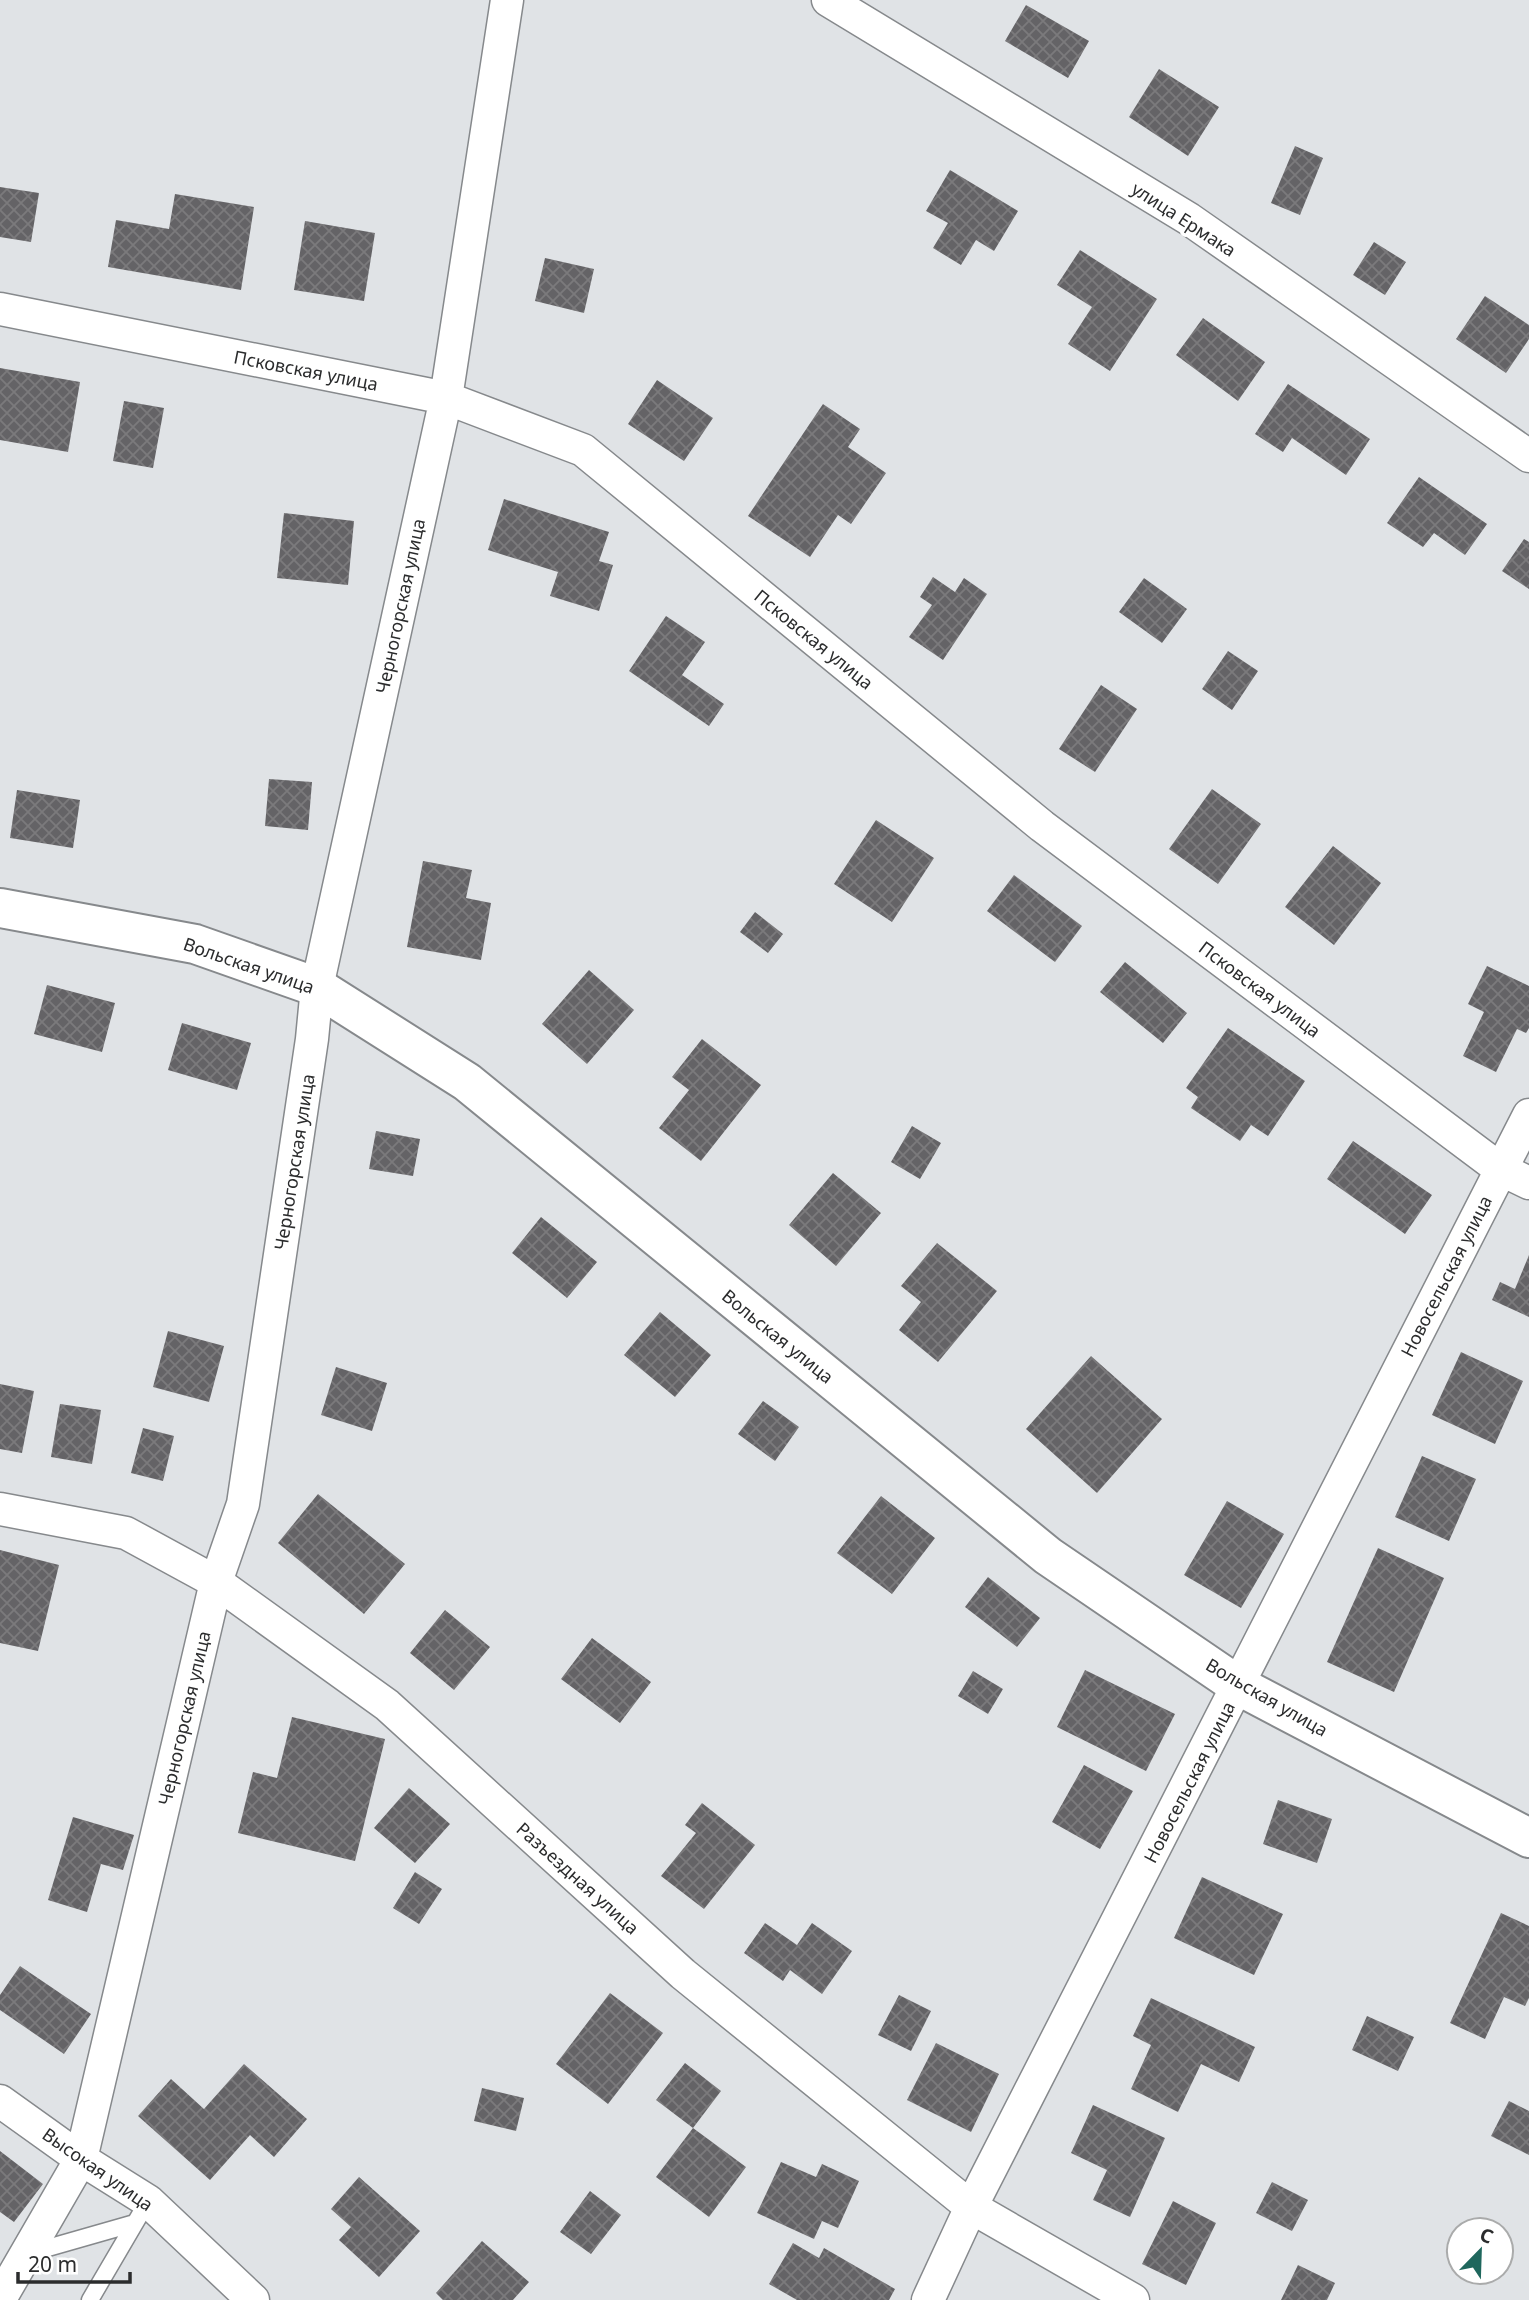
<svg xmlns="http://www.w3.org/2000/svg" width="1529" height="2300" viewBox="0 0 1529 2300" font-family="'Noto Sans',sans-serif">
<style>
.building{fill:url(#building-cross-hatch)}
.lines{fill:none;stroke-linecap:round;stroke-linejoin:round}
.lane-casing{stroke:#86898c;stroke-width:19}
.street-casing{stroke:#86898c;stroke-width:35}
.secondary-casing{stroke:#86898c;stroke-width:42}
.lane{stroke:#fff;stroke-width:16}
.street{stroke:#fff;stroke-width:32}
.secondary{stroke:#fff;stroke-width:38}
.labels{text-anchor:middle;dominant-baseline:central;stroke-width:7;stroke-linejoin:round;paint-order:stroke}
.street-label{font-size:18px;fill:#2b2c2d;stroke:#fff}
</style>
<defs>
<pattern id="building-cross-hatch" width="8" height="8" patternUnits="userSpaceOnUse" patternTransform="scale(1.75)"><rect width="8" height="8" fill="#646366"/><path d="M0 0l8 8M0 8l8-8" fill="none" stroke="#7b7a7c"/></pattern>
</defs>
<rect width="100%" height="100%" fill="#e0e3e6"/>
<path class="building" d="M1026 5 1089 41 1068 78 1005 41Z
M1159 69 1219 107 1188 156 1129 117Z
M1295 146 1323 158 1300 215 1271 203Z
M950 170 1018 211 994 251 976 240 961 265 933 248 948 223 926 211Z
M0 187 39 193 31 242 0 237Z
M175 194 254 207 241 290 108 267 116 220 169 229Z
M305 221 375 233 364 301 294 290Z
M1374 242 1406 262 1385 295 1353 275Z
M1080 250 1157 299 1110 371 1068 344 1092 307 1057 285Z
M545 258 594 269 584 313 535 301Z
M1485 296 1529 325V339L1506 373 1456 339Z
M1203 318 1265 362 1238 401 1176 355Z
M0 368 80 382 68 452 0 440Z
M657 380 713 418 684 461 628 424Z
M1288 384 1370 439 1346 475 1292 438 1283 452 1255 434Z
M124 401 164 408 153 468 113 461Z
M823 404 860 429 848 447 886 473 851 524 838 515 810 557 748 516Z
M1419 477 1487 524 1465 555 1434 533 1423 547 1387 523Z
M504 499 609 532 599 561 613 565 599 611 550 596 558 572 488 550Z
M284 513 354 521 348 585 277 578Z
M1524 539 1529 542V589L1502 571Z
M933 577 955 592 964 578 987 594 943 660 909 637 932 605 920 597Z
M1144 578 1187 609 1162 643 1119 612Z
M666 616 705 642 682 675 724 704 709 726 629 671Z
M1228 651 1258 671 1232 710 1202 689Z
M1101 685 1137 709 1095 772 1059 749Z
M269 779 312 782 308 830 265 826Z
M1212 789 1261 824 1218 884 1169 849Z
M17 790 80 800 73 848 10 838Z
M876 820 934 858 892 922 834 884Z
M1333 846 1381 883 1334 945 1285 907Z
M423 861 472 870 466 898 491 903 481 960 407 947Z
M1014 875 1082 926 1055 962 987 911Z
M755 912 783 934 768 953 740 932Z
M1125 962 1187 1013 1163 1043 1100 992Z
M1487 966 1529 986V1028L1526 1033 1517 1029 1496 1072 1463 1056 1484 1012 1468 1004Z
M589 970 634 1010 587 1064 542 1024Z
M47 985 115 1003 102 1052 34 1034Z
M182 1023 251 1043 237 1090 168 1070Z
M1228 1028 1305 1081 1268 1136 1251 1125 1240 1141 1191 1108 1198 1097 1186 1088Z
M702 1039 761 1085 701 1161 659 1128 689 1090 672 1077Z
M912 1126 941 1143 920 1179 891 1162Z
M376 1131 420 1139 413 1176 369 1169Z
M1353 1141 1432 1195 1405 1234 1327 1179Z
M833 1173 881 1213 836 1266 789 1225Z
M541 1217 597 1262 567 1298 512 1253Z
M937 1243 997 1291 938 1362 899 1330 921 1302 901 1286Z
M1529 1255V1317L1492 1300 1500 1282 1515 1289Z
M660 1312 711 1355 675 1397 624 1355Z
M168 1331 224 1346 209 1402 153 1387Z
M1461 1352 1523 1381 1495 1444 1432 1415Z
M1091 1356 1162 1419 1097 1493 1026 1429Z
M336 1367 387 1383 372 1431 321 1415Z
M0 1384 34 1391 22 1453 0 1449Z
M763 1401 799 1427 775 1461 738 1434Z
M60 1404 101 1410 92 1464 51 1457Z
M143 1428 174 1436 163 1481 131 1473Z
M1422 1456 1476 1479 1449 1541 1395 1517Z
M318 1494 405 1564 364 1614 278 1543Z
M881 1496 935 1538 892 1594 837 1553Z
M1227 1501 1284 1534 1241 1608 1184 1575Z
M1378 1548 1444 1578 1394 1692 1327 1662Z
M0 1550 59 1565 38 1651 0 1643Z
M988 1577 1040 1618 1017 1647 965 1607Z
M445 1610 490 1647 454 1690 410 1653Z
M592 1638 651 1682 620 1723 561 1679Z
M1085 1670 1175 1714 1146 1771 1057 1727Z
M973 1671 1003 1689 988 1714 958 1696Z
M292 1717 385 1739 355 1861 238 1833 253 1772 277 1778Z
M1084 1765 1133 1791 1100 1849 1052 1822Z
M409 1788 450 1824 415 1863 374 1828Z
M1278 1800 1332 1819 1317 1863 1263 1844Z
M702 1803 755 1845 704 1909 661 1876 696 1833 685 1825Z
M73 1817 134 1835 123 1870 101 1864 87 1912 48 1900Z
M415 1872 442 1889 419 1924 393 1908Z
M1202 1877 1283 1914 1254 1975 1174 1938Z
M1501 1913 1529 1926V1998L1525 2006 1504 1997 1485 2039 1450 2023Z
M765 1923 797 1945 812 1923 852 1951 822 1994 790 1970 783 1981 744 1953Z
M20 1966 91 2014 64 2054 0 2010V1995Z
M610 1993 663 2033 608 2104 556 2064Z
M899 1995 931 2011 911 2051 878 2035Z
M1151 1998 1255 2047 1239 2082 1201 2064 1178 2112 1131 2089 1151 2045 1133 2036Z
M1367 2016 1414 2037 1398 2071 1352 2050Z
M936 2043 999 2074 971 2132 907 2100Z
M685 2063 721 2091 693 2128 656 2100Z
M244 2064 307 2119 274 2157 250 2135 210 2180 138 2116 171 2079 204 2109Z
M482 2088 524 2098 516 2131 474 2121Z
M1509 2101 1529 2111V2155L1491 2136Z
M1093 2105 1165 2138 1130 2217 1093 2200 1107 2170 1071 2153Z
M693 2128 746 2167 709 2217 656 2177Z
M0 2151 43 2184 14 2222 0 2212Z
M781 2162 816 2177 822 2164 859 2181 838 2228 822 2221 814 2239 757 2213Z
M359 2177 420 2231 379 2277 339 2240 351 2227 331 2209Z
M1272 2182 1308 2200 1292 2231 1256 2213Z
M590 2191 621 2215 591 2254 560 2232Z
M1173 2201 1216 2223 1186 2285 1142 2264Z
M482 2241 529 2282 513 2300H443L436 2293Z
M793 2243 819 2258 824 2248 895 2289 889 2300H797L769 2284Z
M1298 2265 1335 2283 1327 2300H1281Z"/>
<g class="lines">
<g class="lane-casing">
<path id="lane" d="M30 2253 135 2223
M90 2300 148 2201"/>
</g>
<g class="street-casing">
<path id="street" d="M828 0 1189 219 1529 456
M0 309 446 398 583 450 1042 826 1500 1169 1529 1183
M0 1509 126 1533 216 1582 387 1705 683 1974 971 2207 1133 2300
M0 2101 81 2159 148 2201 253 2300
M0 2299 81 2159 216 1582 243 1504 312 1039 317 987 446 398 507 0
M928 2300 971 2207 1529 1115"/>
</g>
<g class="secondary-casing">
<path id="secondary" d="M0 908 195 944 317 987 467 1082 1048 1556 1239 1686 1529 1838"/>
</g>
<use href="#lane" class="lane"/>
<use href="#street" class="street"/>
<use href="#secondary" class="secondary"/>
</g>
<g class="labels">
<g class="street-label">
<text transform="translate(1184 219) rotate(33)">улица Ермака</text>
<text transform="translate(306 370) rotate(11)">Псковская улица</text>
<text transform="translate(400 606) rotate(-78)">Черногорская улица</text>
<text transform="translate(814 639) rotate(39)">Псковская улица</text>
<text transform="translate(249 965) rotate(19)">Вольская улица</text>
<text transform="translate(1260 989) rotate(37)">Псковская улица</text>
<text transform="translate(294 1162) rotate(-81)">Черногорская улица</text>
<text transform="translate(1446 1276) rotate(-63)">Новосельская улица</text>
<text transform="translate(778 1336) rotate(39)">Вольская улица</text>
<text transform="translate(1267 1697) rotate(30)">Вольская улица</text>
<text transform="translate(184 1718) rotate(-77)">Черногорская улица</text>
<text transform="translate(1189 1782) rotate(-63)">Новосельская улица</text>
<text transform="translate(578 1878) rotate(42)">Разъездная улица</text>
<text transform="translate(98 2169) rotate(35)">Высокая улица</text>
</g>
</g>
<g transform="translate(1480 2251) rotate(23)"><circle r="33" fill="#ffffff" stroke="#aaabab" stroke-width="2"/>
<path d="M0-5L12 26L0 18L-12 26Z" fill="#1f675d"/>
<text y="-10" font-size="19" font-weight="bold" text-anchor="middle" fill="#2b2c2d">С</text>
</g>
<path d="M18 2272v10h112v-10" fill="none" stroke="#2b2c2d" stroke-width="3.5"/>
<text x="28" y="2272" font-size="21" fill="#2b2c2d" stroke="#ffffff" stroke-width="5" paint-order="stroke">20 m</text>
</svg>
